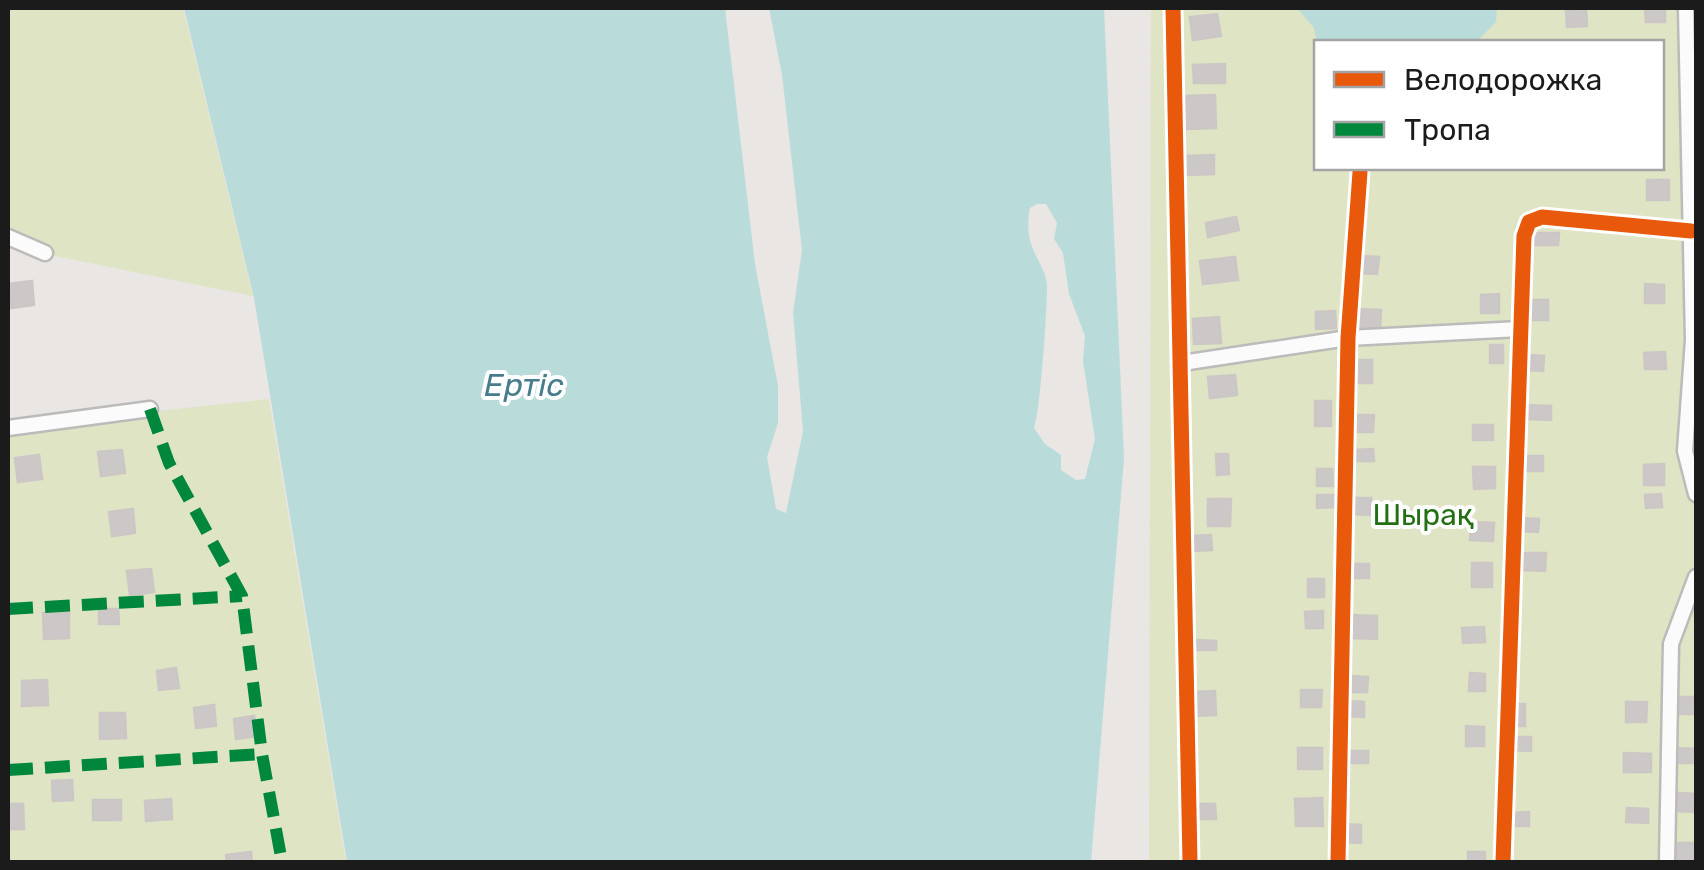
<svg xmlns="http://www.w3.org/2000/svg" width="1704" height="870" viewBox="0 0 1704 870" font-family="Rubik,sans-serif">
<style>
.grass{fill:#dee4c4;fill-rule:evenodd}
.water{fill:#b9dcda;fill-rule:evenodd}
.building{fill:#ccc8c7;stroke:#ccc7c5;stroke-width:2.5}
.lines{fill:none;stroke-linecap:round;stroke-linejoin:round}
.street-casing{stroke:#bcbbba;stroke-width:19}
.street{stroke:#fcfbfb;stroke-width:14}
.quiet{stroke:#00873e;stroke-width:12;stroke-dasharray:25 12;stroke-linecap:butt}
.cycleway-casing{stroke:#fff;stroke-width:21}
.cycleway{stroke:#e8590c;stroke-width:15}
.labels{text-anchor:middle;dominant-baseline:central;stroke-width:8;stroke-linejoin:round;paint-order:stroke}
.park-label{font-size:30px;fill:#236f13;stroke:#fff}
.water-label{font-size:32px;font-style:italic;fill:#477c8d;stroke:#fff}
</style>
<rect width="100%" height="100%" fill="#e9e6e4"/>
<path class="grass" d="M8 8H183L253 296 55 256 8 235Z
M1151 8H1696V862H1149ZM1316 42H1662V168H1316Z
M269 399 346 862H8V427Z"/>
<path class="water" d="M184 8H725L755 264 778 386V423L767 457 776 509 786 513 803 431 793 313 802 250 782 75 769 8H1104L1124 458 1091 862H347L254 298ZM1037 204H1046L1057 223 1054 239 1063 253 1069 294 1085 336 1083 361 1095 439 1085 479 1076 480 1061 470V455L1045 444 1034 428C1040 415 1047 311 1047 289 1048 262 1021 251 1030 208Z
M1297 8H1497L1496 22 1476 42H1317L1314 28Z"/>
<path class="building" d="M1586 8 1587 26 1567 27 1566 10Z
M1645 8H1665V22H1646Z
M1217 14 1221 36 1193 40 1190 17Z
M1225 64V83H1194L1193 65Z
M1215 95 1216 128 1187 129 1186 96Z
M1214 155V174L1185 175V156Z
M1647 180H1669V200H1647Z
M1236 217 1239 230 1208 237 1206 223Z
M1532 233H1559L1558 245H1532Z
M1360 256 1379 257 1377 274 1359 273Z
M1235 257 1238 280 1203 284 1200 261Z
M32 281 34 305 11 308 8 284Z
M1645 284 1664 285V303H1645Z
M1499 294V313H1481V295Z
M1532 300H1548V320H1531Z
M1356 309 1381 310 1380 330 1355 329Z
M1335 311 1336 328 1316 329V312Z
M1219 317 1221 343 1194 344 1193 319Z
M1490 345H1503V363H1490Z
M1665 352 1666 369H1645L1644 353Z
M1526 355 1544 356 1543 371 1525 370Z
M1355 360H1372V383H1355Z
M1235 375 1237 395 1210 398 1208 377Z
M1315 401H1331V426H1315Z
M1525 405 1551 406V420L1524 419Z
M1356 415H1374L1373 432H1356Z
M1473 425H1493V440H1473Z
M1373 449 1374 461H1353V450Z
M122 450 125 473 101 476 98 452Z
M1216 454H1228L1229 474 1217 475Z
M39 455 42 479 18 482 15 458Z
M1523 456H1543V471H1523Z
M1664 464V485H1644V465Z
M1473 467H1495V488L1474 489Z
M1317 469H1332L1333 486H1317Z
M1661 494 1662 507 1646 508 1645 495Z
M1317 495H1336V507L1317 508Z
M1352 498H1371V515L1352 514Z
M1208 499H1231L1230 526H1208Z
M133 509 135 533 112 536 109 512Z
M1520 518 1539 519 1538 532 1520 531Z
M1471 522 1494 523 1493 541 1470 540Z
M1211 535 1212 550 1191 551 1190 536Z
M1520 553H1546L1545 571 1519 570Z
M1472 563H1492V587H1472Z
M1351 564H1369V578H1351Z
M151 569 154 592 130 595 127 571Z
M1308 579H1324V597H1308Z
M99 609H118L119 624H99Z
M1323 611V628H1306L1305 612Z
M43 613H69V638L44 639Z
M1351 615 1377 616V639L1351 638Z
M1484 627 1485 642 1463 643 1462 628Z
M1196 640 1216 641V650H1196Z
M176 668 179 688 159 690 157 671Z
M1470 673 1485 674V691H1469Z
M1349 676 1368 677 1367 692H1348Z
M47 680 48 705 22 706V681Z
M1301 690H1322L1321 707H1301Z
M1215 691 1216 715 1193 716 1192 692Z
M1676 697H1695V714H1676Z
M1348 701 1364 702V717L1347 716Z
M1626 702H1647L1646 722H1626Z
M1513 704H1525V726H1513Z
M214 705 216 726 196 728 194 708Z
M100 713H125L126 738 100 739Z
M254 716 257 736 236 739 234 719Z
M1466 726 1484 727V746H1466Z
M1513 737H1531V751L1513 750Z
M1298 748H1322V769H1298Z
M1675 748 1696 749V763H1675Z
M1347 751H1368V763H1347Z
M1624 753 1651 754V772H1624Z
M72 780 73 800 53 801 52 781Z
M1678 793 1695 794 1694 812 1677 811Z
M1322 798 1323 826H1296L1295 799Z
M171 799 172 819 146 821 145 801Z
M93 800H121V820H93Z
M8 804H23L24 829H8Z
M1194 804H1215L1216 819H1195Z
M1627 808 1648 809V823L1626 822Z
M1529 812V826H1509V813Z
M1342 824 1361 825V843L1342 842Z
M1676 843H1696V862H1676Z
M251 852 252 862H227L226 855Z
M1468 852H1485V862H1468Z"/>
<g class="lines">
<g class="street-casing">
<path id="street" d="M1173 8 1190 862
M1686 8 1693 340 1685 451 1696 494
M8 237 45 253
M1182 363 1348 338 1519 329
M8 428 150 409
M1338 862 1348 338 1360 172
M1503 862 1524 236 1529 222 1542 217 1691 231
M1667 862 1671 644 1696 577"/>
</g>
<use href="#street" class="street"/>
<path class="quiet" d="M150 409 169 463 242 596 262 754 282 862
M8 609 242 596
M8 770 262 754"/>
<g class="cycleway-casing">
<path id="cycleway" d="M1173 8 1190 862
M1338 862 1348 338 1360 172
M1503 862 1524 236 1529 222 1542 217 1691 231"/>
</g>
<use href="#cycleway" class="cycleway"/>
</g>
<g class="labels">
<g class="park-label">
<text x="1423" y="515">Шырақ</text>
</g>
<g class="water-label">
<text x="524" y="385">Ертіс</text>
</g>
</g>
<rect width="1704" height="870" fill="none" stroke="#1b1b1b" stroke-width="20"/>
<rect x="1314" y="40" width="350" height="130" fill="#ffffff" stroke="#a4a4a4" stroke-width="2.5"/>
<rect x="1334" y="72" width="50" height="15" fill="#e8590c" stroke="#a4a4a4" stroke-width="2.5"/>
<text x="1404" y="90" font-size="30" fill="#1b1b1b">Велодорожка</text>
<rect x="1334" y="122" width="50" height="15" fill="#00873e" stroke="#a4a4a4" stroke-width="2.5"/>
<text x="1404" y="140" font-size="30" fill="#1b1b1b">Тропа</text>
</svg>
